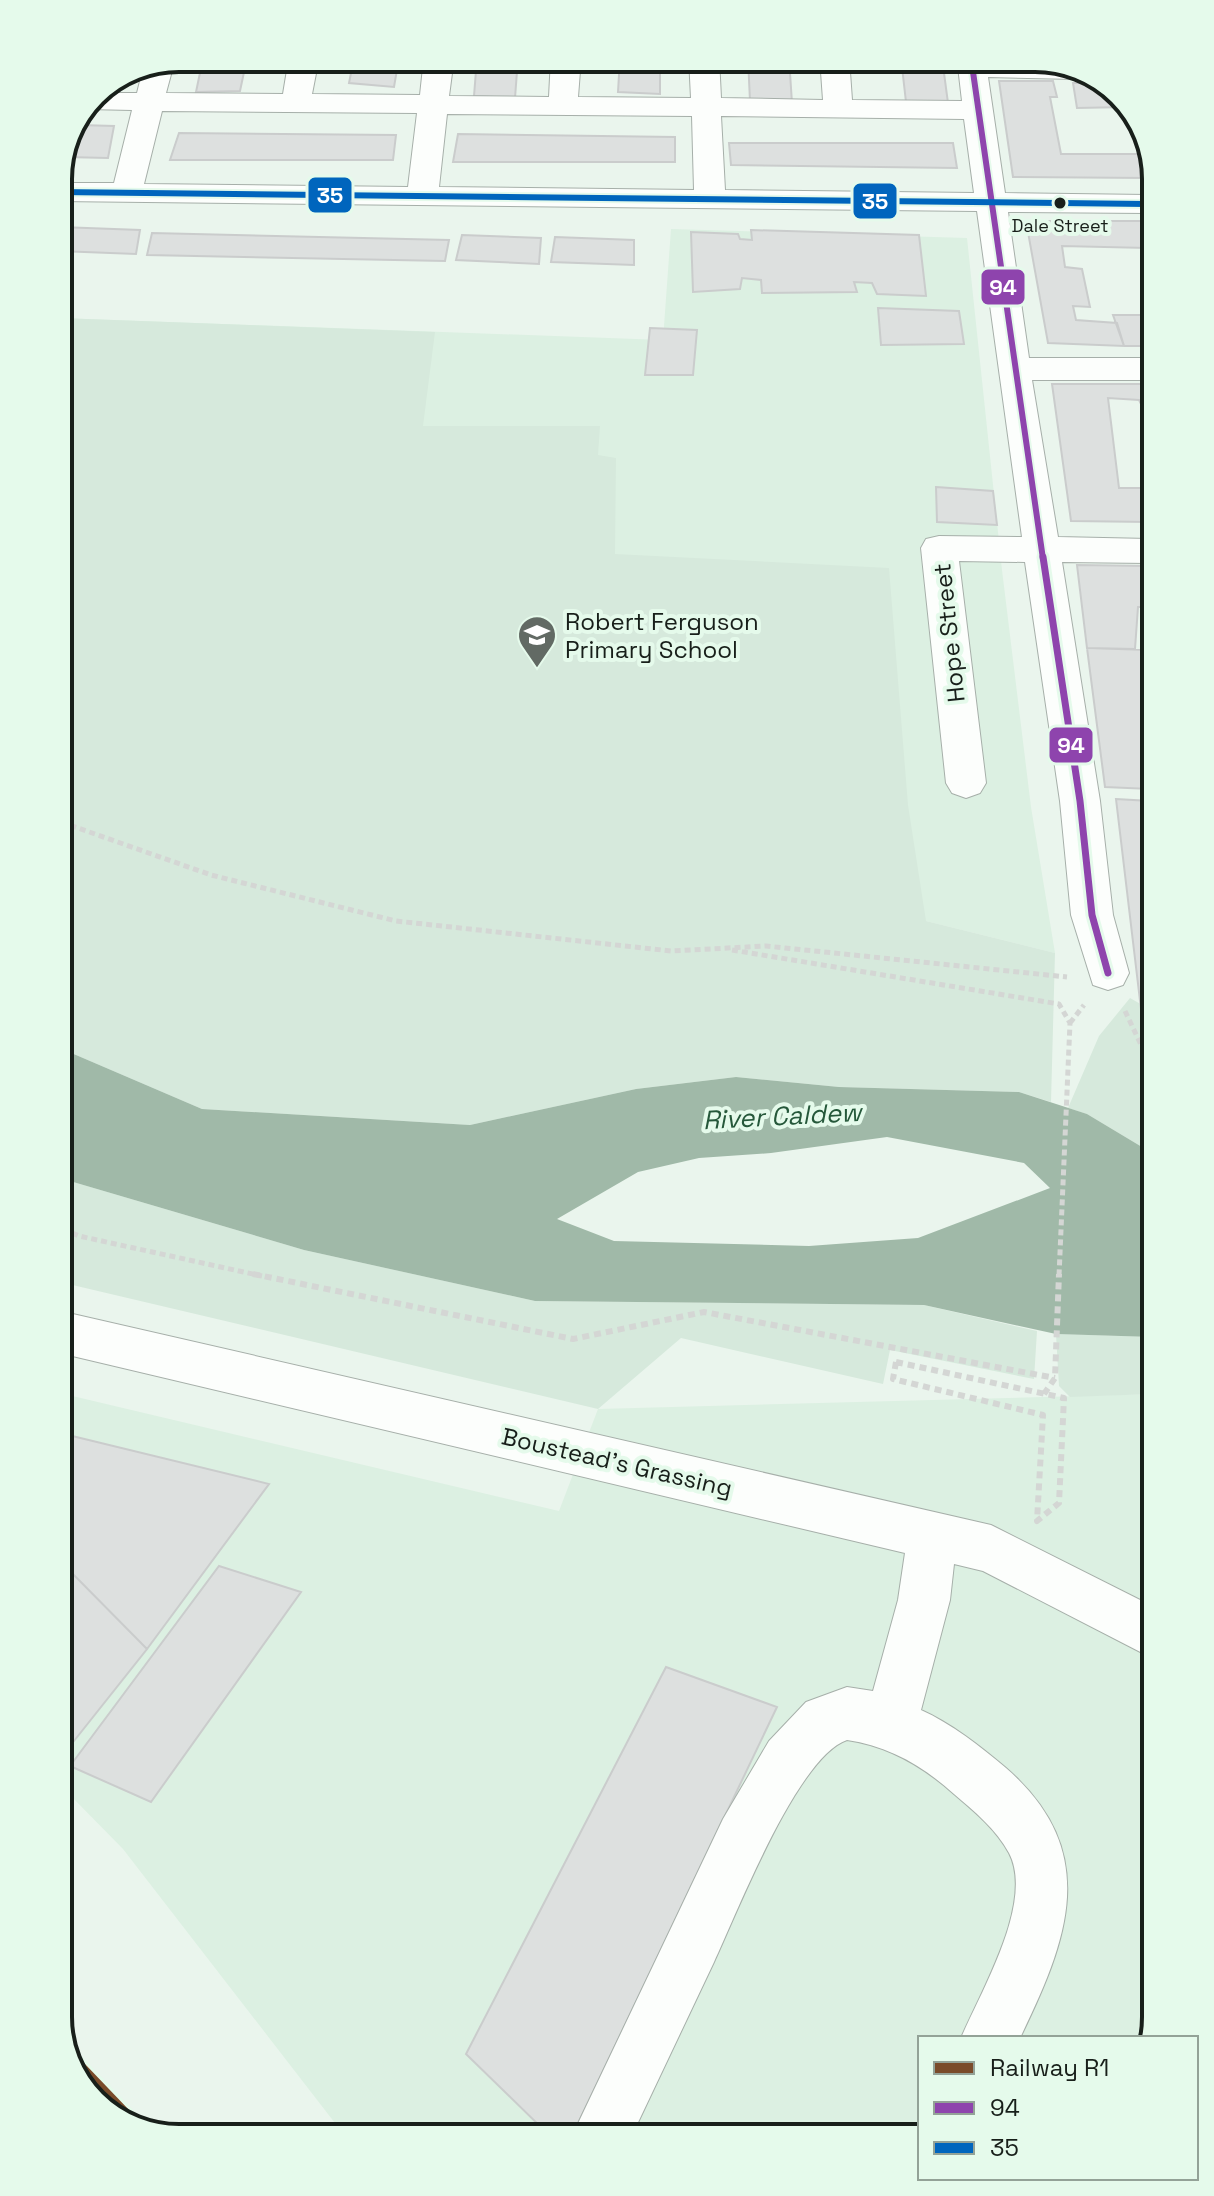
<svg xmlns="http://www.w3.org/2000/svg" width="1214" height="2196" viewBox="0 0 1214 2196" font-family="'Space Grotesk',sans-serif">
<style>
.built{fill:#dcf0e2}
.green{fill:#d6e9dc}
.water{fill:#a0b9a8;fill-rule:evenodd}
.building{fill:#dde0df;stroke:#cacccc;stroke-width:2}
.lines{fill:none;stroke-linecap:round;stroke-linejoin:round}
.minor-casing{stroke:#a6afa9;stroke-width:2}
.path-far1{stroke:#d4d6d4;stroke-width:5;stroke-dasharray:6 4;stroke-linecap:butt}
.path{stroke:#d4d6d4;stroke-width:6;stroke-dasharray:7 5;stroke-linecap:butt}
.minor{fill:#fcfefc;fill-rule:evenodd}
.bus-1-far1-casing{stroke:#e5faeb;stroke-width:10}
.bus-1-casing{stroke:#e5faeb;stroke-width:13}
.bus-2-casing{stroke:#e5faeb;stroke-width:10}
.bus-1-far1{stroke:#8e44ad;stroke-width:6}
.bus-1{stroke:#8e44ad;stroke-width:7}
.bus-2{stroke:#0065bd;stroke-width:6}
.rail-1-casing{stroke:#e5faeb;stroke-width:18}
.rail-1{stroke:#7a4b2a;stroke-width:12}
.bus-dot{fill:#181f1a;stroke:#e5faeb;stroke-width:3}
.labels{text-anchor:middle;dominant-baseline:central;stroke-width:8;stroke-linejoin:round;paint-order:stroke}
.far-bus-label{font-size:18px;fill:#181f1a;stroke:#e5faeb}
.poi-label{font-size:24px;fill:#181f1a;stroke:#e5faeb;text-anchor:start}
.street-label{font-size:24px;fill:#181f1a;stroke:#e5faeb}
.water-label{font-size:26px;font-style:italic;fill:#25583a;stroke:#e5faeb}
.rim{fill:none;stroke:#181f1a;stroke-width:4}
.line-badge{stroke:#e5faeb;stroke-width:3}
.badge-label{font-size:22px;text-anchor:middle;font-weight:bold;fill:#fff}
</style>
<rect width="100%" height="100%" fill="#eaf5ed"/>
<path class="built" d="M671 229 967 238 1002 570 1031 807 1055 953 869 907 59 318 663 340Z
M64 1394 559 1511 598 1409 1153 1394 1156 2017 1150 2038H920V2130L345 2136 123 1849 66 1791Z"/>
<path class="green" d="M59 318 435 332 423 426H600L598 455 616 458 615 554 889 568 908 805 926 921 1055 953 1051 1102 1019 1092 839 1087 736 1077 636 1089 470 1125 202 1109 62 1049Z
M1130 998 1151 1010 1152 1153 1087 1114 1068 1108 1099 1036Z
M63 1179 304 1250 535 1301 924 1305 1037 1331 1034 1379 890 1350 883 1384 681 1338 598 1409 64 1283Z
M1056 1334 1153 1337V1394L1070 1397 1059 1386Z"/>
<path class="water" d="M62 1049 202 1109 470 1125 636 1089 736 1077 839 1087 1019 1092 1087 1114 1152 1153 1153 1337 1056 1334 924 1305 535 1301 304 1250 63 1179ZM887 1137 1024 1163 1050 1188 918 1238 809 1246 614 1241 557 1219 638 1172 699 1158 771 1153Z"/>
<path class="building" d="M209 58H247L240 91 196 92 201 68H207Z
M354 58H399L394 87 349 83Z
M477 58H518L515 98 474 96Z
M620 58H660V94L618 92Z
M748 58H789L792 103 750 101Z
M901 58H942L948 103 906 102Z
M999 81H1053L1057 97H1050L1061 154H1147V178L1013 177Z
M1073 83H1106L1126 107 1077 108Z
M79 125 114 126 108 158 65 157Z
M179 133 396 135 393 160H170Z
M458 134 675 137V162H453Z
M729 143H953L957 168 731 165Z
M1026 221H1147V248L1062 246 1065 267 1082 269 1090 307 1073 306 1076 320 1117 323 1124 346 1048 343Z
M60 227 140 230 136 254 59 251Z
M751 230 919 235 926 296 877 294 872 283 854 282 857 292 762 293 761 280 742 278 740 289 693 292 691 232 738 234 740 239 752 240Z
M152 233 449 240 445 261 147 255Z
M462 235 541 238 539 264 456 260Z
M555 237 634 240V265L551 262Z
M878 308 959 311 964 344 881 345Z
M1113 315H1148V346H1124Z
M650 328 697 330 693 375H645Z
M1052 384H1148V418L1139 400 1108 398 1119 488H1148L1149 522 1071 521Z
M936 487 993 491 997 525 937 522Z
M1077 565 1149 566V607H1138L1135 649 1087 648Z
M1087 648 1149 650 1150 789 1105 787Z
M1116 799 1150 801 1151 1011 1141 1009Z
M64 1434 269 1484 147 1649 65 1566Z
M65 1566 147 1649 66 1751Z
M219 1566 301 1592 151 1802 70 1766Z
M666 1667 777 1707 573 2134H548L466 2054Z"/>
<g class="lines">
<g class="minor-casing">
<path id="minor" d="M289 58H319L312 94 420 95 424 58H454L449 96 549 97 551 58H581L578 97 691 98 689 58H719L721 98 823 100 820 58H849L852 100 962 101 957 58 1050 61 1088 74 1076 79 988 77 1005 193 1147 195V213L1008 212 1029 358H1148V380H1032L1058 537 1149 539V563L1062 562 1100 801 1113 915 1129 973 1123 985 1108 990 1093 985 1071 915 1060 801 1025 562 959 561 986 783 980 793 966 798 952 793 946 783 921 548 926 539 939 536 1022 537 977 211 58 201V183H114L132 110 87 109 94 93H137L142 73 169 62 173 67 166 93 283 94ZM162 111 417 113 408 187 144 184ZM447 114 692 116 694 190 439 187ZM721 116 964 119 974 193 725 190Z
M64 1312 991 1525 1154 1607V1659L983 1571 954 1564 950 1600 921 1710C952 1724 980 1746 1006 1768 1102 1852 1068 1939 1020 2038H961C980 1993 1035 1902 1009 1853 996 1829 974 1811 954 1794 923 1766 889 1746 847 1740 797 1757 737 1913 714 1962 687 2019 660 2076 633 2133L573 2134 723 1819 769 1741 806 1702 847 1687 873 1691 898 1600 905 1553 64 1354Z"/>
</g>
<path class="path-far1" d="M61 822 211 875 396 921 671 951 766 946 1067 977
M732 950 1059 1004 1070 1023 1059 1276
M1125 1011 1143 1049 1151 1051
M1070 1023 1084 1005
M63 1229 79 1236 262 1276"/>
<path class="path" d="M253 1274 573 1339 704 1312 1055 1378
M896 1362 1064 1398 1059 1503 1037 1521 1043 1415 893 1379Z
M1044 1394 1055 1378 1059 1274"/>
<use href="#minor" class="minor"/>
<g class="bus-1-far1-casing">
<path id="bus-1-far1" d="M971 58 1043 559"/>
</g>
<g class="bus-1-casing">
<path id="bus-1" d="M1043 557 1080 801 1092 915 1108 973"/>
</g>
<g class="bus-2-casing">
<path id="bus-2" d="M58 192 1147 204"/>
</g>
<use href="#bus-1-far1" class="bus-1-far1"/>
<use href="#bus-1" class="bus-1"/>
<use href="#bus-2" class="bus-2"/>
<g class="rail-1-casing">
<path id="rail-1" d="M67 2054 135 2125"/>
</g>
<use href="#rail-1" class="rail-1"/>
</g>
<defs>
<g id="school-pin" transform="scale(2)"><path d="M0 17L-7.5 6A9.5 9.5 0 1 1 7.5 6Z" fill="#626a64" stroke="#e5faeb"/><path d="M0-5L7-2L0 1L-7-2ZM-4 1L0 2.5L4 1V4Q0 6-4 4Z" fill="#fff"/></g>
</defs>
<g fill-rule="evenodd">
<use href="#school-pin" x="537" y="635"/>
</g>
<circle class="bus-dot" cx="1060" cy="203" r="7"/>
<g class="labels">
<g class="far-bus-label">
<text x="1060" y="225">Dale Street</text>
</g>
<g class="poi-label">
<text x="565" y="621">Robert Ferguson<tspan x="565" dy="28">Primary School</tspan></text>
</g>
<g class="street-label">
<text transform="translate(949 633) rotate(-96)">Hope Street</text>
<text transform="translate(617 1462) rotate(13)">Boustead's Grassing</text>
</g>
<g class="water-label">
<text transform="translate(782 1116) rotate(-3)">River Caldew</text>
</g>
</g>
<path d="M0 0H1214V2196H0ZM179 72H1035A107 107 0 0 1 1142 179V2017A107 107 0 0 1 1035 2124H179A107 107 0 0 1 72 2017V179A107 107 0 0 1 179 72Z" fill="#e5faeb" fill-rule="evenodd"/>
<path class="rim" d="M179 72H1035A107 107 0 0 1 1142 179V2017A107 107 0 0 1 1035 2124H179A107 107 0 0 1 72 2017V179A107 107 0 0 1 179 72Z"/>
<g class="line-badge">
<rect x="307" y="176" width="46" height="38" rx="8" fill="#0065bd"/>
<rect x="852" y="182" width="46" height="38" rx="8" fill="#0065bd"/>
<rect x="980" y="268" width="46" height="38" rx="8" fill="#8e44ad"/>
<rect x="1048" y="726" width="46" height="38" rx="8" fill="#8e44ad"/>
</g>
<g class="badge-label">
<text x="330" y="203">35</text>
<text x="875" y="209">35</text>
<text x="1003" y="295">94</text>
<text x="1071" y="753">94</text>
</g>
<rect x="918" y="2036" width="280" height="144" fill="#e5faeb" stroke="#93a297" stroke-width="2"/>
<rect x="934" y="2062" width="40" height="12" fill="#7a4b2a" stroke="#93a297" stroke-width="2"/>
<text x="990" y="2076" font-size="24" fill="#181f1a">Railway R1</text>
<rect x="934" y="2102" width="40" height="12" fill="#8e44ad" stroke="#93a297" stroke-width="2"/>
<text x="990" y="2116" font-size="24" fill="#181f1a">94</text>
<rect x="934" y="2142" width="40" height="12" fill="#0065bd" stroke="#93a297" stroke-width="2"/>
<text x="990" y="2156" font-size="24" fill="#181f1a">35</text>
</svg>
